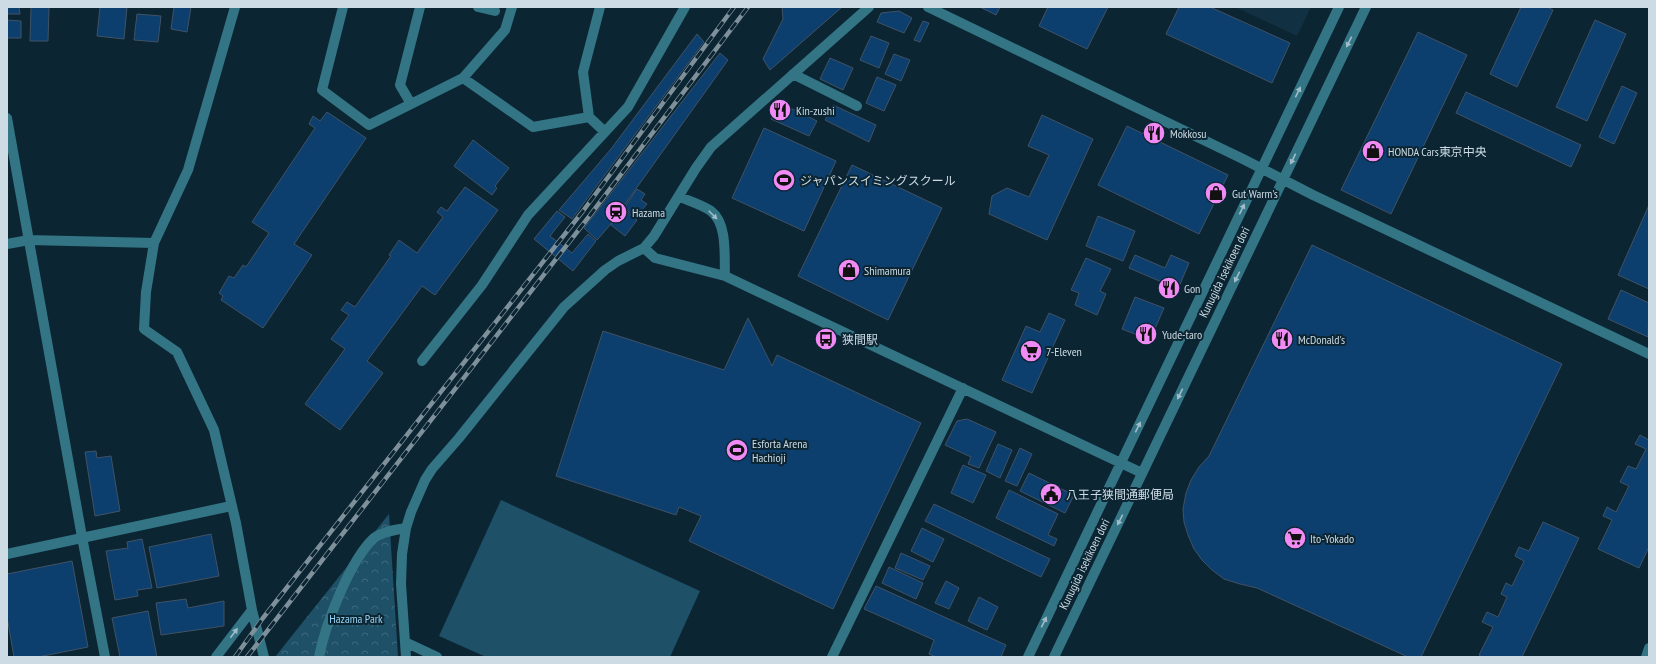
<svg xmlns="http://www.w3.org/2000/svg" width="1656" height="664" viewBox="0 0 1656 664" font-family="'PT Sans Narrow','Noto Sans JP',sans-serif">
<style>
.built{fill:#113142}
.green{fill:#1e5068}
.park{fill:url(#park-crowns)}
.building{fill:#0c3e6e;stroke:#405265}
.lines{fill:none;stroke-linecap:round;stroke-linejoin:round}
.minor{stroke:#337585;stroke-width:10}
.rail-casing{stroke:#7e919b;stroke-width:4.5}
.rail{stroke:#0c2532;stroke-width:3;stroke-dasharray:9;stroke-linecap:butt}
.oneway{fill:#9fbcc8}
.labels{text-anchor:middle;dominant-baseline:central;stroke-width:4;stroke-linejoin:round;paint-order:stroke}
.poi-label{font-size:12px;fill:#cddbe4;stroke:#0c2532;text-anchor:start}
.street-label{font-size:12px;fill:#cddbe4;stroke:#0c2532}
.park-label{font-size:12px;fill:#97d2f3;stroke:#0c2532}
</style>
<defs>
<pattern id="park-crowns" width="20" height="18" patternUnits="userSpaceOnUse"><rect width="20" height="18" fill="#1e5068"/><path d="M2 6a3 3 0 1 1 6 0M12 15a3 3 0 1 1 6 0" fill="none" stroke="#3e697d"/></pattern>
</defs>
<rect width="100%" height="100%" fill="#0c2532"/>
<path class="built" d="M1235 7H1311L1297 36Z"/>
<path class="green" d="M501 500 700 591 670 657H486L439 636Z"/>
<path class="park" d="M389 514 398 657H275Z"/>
<path class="building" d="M7 7H19L20 14H7Z
M31 7H49L48 41H30Z
M100 7H127L124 39 97 36Z
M174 7H191L187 32 171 29Z
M782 7H842L770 70 763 59 783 19Z
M980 7H1000L996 15Z
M1048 7H1108L1087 49 1039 26Z
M1179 7H1210L1290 43 1272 83 1166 34Z
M1521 7H1547L1553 10 1517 87 1490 74Z
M899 11 912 18 904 33 877 22 881 13Z
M137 14 161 16 158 42 134 40Z
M7 20 21 21V38H7Z
M1595 20 1626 34 1587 121 1556 107Z
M923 21 929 23 920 42 914 40Z
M1418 32 1467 55 1391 214 1341 190Z
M697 34 704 42 572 219 559 210 611 149Z
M871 36 889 43 879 68 860 60Z
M720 53 728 60 610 225 597 240 584 228Z
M894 54 910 60 901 81 885 74Z
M830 58 853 68 843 90 820 79Z
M877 77 896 85 884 111 866 103Z
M1622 86 1637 93 1614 144 1599 137Z
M1466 92 1581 145 1571 167 1456 113Z
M778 102 817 121 809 136 771 119Z
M833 105 876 125 869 142 825 120Z
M327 112 366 138 294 244 312 255 263 328 221 300 223 296 219 293 229 276 234 278 243 265 246 267 269 233 252 222 315 128 309 124 313 116 320 121Z
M1042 115 1093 139 1047 240 989 214 992 196 1007 188 1029 197 1049 155 1028 146Z
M1127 126 1228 175 1199 234 1098 185Z
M764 128 836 161 804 231 732 198Z
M473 140 509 168 495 186 497 188 492 195 454 166Z
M852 165 942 208 888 320 798 276Z
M465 187 498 210 435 295 422 286 367 361 383 373 340 430 305 404 345 349 331 339 349 315 341 310 347 302 355 307 391 256 389 255 399 240 417 253 443 217 437 212 441 207 447 211Z
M637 189 645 194 641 200 647 204 636 217 624 208Z
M1649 205V289L1618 275Z
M623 209 637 220 625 236 611 225Z
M557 211 565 217 550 236 572 253 588 234 596 241 573 271 534 239Z
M1098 216 1135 231 1123 261 1086 246Z
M1312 245 1562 364 1421 657H1408L1257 588 1240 584 1224 579 1212 570 1202 560 1194 549 1188 535 1184 522 1183 509 1186 493 1191 480 1199 467 1209 456Z
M1135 255 1165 268 1171 255 1189 263 1178 289 1129 268Z
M1086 258 1111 269 1100 291 1106 294 1097 315 1075 305 1079 293 1071 290Z
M1621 290 1649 303 1648 337 1608 319Z
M1135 297 1164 308 1150 340 1122 329Z
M1049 313 1065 320 1032 393 1002 380 1026 326 1040 332Z
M748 318 772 366 777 355 921 423 833 609 689 541 701 516 679 507 676 515 556 476 603 331 724 370Z
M967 419 996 432 979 468 968 464 971 457 945 445 957 421Z
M1640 435 1649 440V547L1639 568 1598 549 1612 520 1603 516 1607 507 1616 512 1629 486 1620 482 1628 466 1636 469 1646 449 1635 444Z
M998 444 1012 450 1000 478 986 471Z
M1020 448 1032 454 1017 486 1005 481Z
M96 451 97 458 111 456 120 511 95 516 85 452Z
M963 465 986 475 973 503 951 493Z
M1029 473 1074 495 1065 513 1020 491Z
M1009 490 1058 514 1048 535 1057 539 1054 546 996 518Z
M934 504 1050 559 1041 577 925 521Z
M1543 522 1579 538 1522 657H1482L1479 655 1493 627 1482 622 1487 612 1498 617 1507 597 1501 594 1506 583 1512 586 1524 561 1515 556 1519 547 1529 551Z
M922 528 944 539 933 562 911 551Z
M211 534 219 576 157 588 149 547Z
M142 539 152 588 137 590 138 596 115 600 106 551 128 548 127 542Z
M901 553 930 566 923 580 895 568Z
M72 561 88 647 38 657H14L7 617V574Z
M889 567 923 583 916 599 882 583Z
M946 581 959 588 949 609 935 603Z
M876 586 1006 645 1001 657H936L929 654 934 640 864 609Z
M979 597 998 607 987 630 968 621Z
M186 599 188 608 224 601V626L161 635 156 603Z
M148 611 157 657H120L112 618Z"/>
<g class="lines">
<path class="minor" d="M235 7 188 170 154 243 146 292 144 329 177 352 214 430 236 523 252 610 264 657
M343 7 322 90 369 125 463 78 533 127 589 117 605 132
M478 7 495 11
M928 7 1243 159 1313 195 1649 354
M793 74 857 106
M463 78 505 30 512 7
M411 104 400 85 420 7
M589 117 583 72 600 7
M7 118 82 537 105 657
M680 197C689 201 702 205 711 211 728 224 724 257 725 276
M7 244 29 240 154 243
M644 248 655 258 725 276 1142 473
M422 361 482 285 528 215 628 107 685 7
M7 554 231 506
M405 642 437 657
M216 657 252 610
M319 657C325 625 350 560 374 538 383 531 396 530 406 528
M406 657 401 584 402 554 406 528 411 512 425 480 432 469 459 438 564 307 605 270 618 261 644 248 654 236 696 168 711 147 869 7
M832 657 963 388
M1028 657 1339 7
M1054 657 1366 7
M1646 657 1649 648"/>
<g class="rail-casing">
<path id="rail" d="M235 657 263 618 583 211 734 7
M247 657 591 214 748 7"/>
</g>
<use href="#rail" class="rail"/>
</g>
<defs><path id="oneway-solid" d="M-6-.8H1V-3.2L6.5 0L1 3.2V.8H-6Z"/></defs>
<g class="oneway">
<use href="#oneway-solid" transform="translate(1349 42) rotate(116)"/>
<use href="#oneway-solid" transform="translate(1298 92) rotate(-64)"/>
<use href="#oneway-solid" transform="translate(1293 159) rotate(116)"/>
<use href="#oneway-solid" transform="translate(1242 209) rotate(-64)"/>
<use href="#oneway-solid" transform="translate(713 215) rotate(45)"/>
<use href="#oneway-solid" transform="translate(1237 277) rotate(116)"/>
<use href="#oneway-solid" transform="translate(1180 394) rotate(116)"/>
<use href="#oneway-solid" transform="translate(1138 427) rotate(-64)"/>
<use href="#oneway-solid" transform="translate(1120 520) rotate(116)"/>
<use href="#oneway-solid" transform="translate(1044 622) rotate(-64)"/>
<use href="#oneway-solid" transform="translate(234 633) rotate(-53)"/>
</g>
<defs>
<g id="restaurant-disc" transform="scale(1.15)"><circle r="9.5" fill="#f08bf5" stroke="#0c2532"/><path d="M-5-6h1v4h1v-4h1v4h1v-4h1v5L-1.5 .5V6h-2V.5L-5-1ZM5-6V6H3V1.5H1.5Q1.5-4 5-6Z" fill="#111"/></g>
<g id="shop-disc" transform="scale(1.15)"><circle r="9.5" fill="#f08bf5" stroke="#0c2532"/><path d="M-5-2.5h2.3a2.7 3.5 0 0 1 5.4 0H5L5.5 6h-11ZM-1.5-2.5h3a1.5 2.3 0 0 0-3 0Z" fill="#111"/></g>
<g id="stadium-disc" transform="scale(1.15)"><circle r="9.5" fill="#f08bf5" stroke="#0c2532"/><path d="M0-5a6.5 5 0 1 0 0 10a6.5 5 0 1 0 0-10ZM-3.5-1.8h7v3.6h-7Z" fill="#111"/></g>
<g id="station-disc" transform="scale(1.15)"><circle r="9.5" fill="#f08bf5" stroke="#0c2532"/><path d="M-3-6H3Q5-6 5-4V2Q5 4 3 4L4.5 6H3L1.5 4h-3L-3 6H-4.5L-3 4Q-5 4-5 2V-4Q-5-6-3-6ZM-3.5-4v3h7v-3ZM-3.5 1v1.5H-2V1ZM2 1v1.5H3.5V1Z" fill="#111"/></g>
<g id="bus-disc" transform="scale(1.15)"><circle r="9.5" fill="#f08bf5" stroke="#0c2532"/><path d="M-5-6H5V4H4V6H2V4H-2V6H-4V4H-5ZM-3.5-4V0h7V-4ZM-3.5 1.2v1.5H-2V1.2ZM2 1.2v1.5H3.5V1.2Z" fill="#111"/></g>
<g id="supermarket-disc" transform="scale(1.15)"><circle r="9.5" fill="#f08bf5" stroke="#0c2532"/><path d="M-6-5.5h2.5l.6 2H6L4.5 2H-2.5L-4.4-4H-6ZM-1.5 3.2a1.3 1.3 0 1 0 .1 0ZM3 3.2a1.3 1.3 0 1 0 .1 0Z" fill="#111"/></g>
<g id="civic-disc" transform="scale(1.15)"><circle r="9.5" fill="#f08bf5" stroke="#0c2532"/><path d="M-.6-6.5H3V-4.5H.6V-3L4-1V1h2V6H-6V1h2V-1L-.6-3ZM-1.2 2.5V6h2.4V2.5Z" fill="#111"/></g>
</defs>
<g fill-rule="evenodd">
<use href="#restaurant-disc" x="780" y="110"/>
<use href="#restaurant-disc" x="1154" y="133"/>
<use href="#shop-disc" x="1373" y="151"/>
<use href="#stadium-disc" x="784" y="180"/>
<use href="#shop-disc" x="1216" y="193"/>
<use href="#station-disc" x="616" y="212"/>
<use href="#shop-disc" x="849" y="270"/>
<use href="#restaurant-disc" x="1169" y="288"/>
<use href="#restaurant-disc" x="1146" y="334"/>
<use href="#bus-disc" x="826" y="339"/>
<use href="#restaurant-disc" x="1282" y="339"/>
<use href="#supermarket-disc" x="1031" y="351"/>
<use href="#stadium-disc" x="737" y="450"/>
<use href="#civic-disc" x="1051" y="494"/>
<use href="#supermarket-disc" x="1295" y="538"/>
</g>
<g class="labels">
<g class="poi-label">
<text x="796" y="110">Kin-zushi</text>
<text x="1170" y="133">Mokkosu</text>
<text x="1388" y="151">HONDA Cars東京中央</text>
<text x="800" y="180">ジャパンスイミングスクール</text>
<text x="1232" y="193">Gut Warm's</text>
<text x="632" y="212">Hazama</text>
<text x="864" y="270">Shimamura</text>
<text x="1184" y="288">Gon</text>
<text x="1162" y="334">Yude-taro</text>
<text x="842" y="339">狭間駅</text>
<text x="1298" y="339">McDonald's</text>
<text x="1046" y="351">7-Eleven</text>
<text x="752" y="443">Esforta Arena<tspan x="752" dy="14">Hachioji</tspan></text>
<text x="1066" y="494">八王子狭間通郵便局</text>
<text x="1310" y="538">Ito-Yokado</text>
</g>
<g class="street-label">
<text transform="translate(1224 272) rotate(-64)">Kunugida isekikoen dori</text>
<text transform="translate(1084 564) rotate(-64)">Kunugida isekikoen dori</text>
</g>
<g class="park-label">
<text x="356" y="618">Hazama Park</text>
</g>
</g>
<rect width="1656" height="664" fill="none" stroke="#cddbe4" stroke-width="16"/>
</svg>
